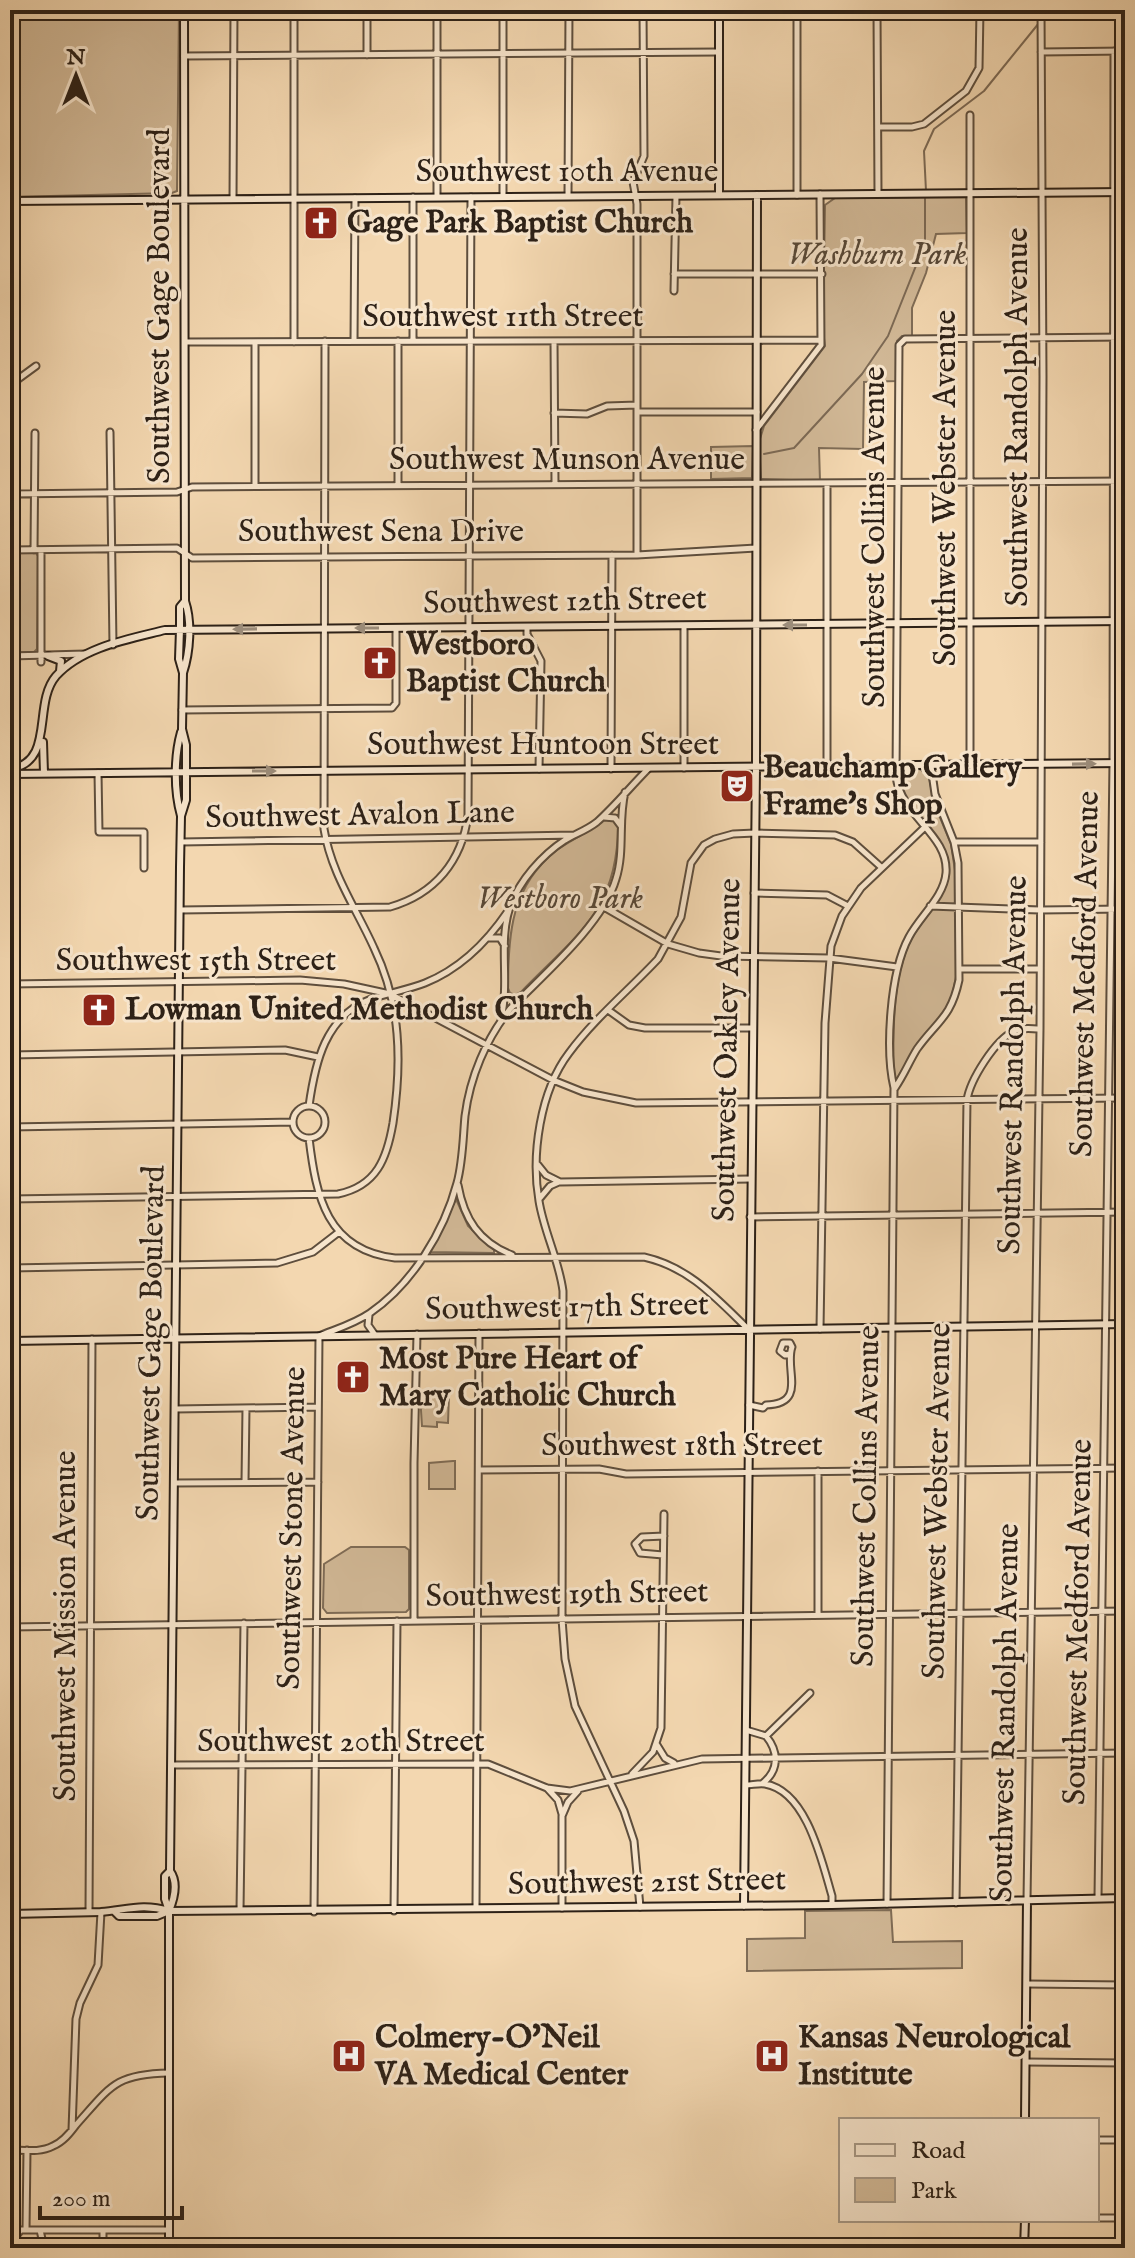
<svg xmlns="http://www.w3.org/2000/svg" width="1135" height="2258" viewBox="0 0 1135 2258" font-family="'IM FELL English',serif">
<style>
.green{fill:#d1b896;stroke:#7f6c56;stroke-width:2}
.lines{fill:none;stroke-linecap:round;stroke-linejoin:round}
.stream{stroke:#7c6954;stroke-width:2}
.street-casing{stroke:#5e4e3d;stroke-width:9}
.secondary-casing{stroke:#2d2117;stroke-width:10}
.street{stroke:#f7e5cc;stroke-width:5}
.secondary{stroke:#f7e5cc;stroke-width:6}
.oneway{fill:#9c8d7b}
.labels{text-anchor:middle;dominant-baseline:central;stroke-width:6;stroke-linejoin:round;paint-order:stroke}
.street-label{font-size:32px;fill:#2d2117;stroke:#f7e5cc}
.poi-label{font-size:32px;font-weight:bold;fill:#2d2117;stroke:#f7e5cc;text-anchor:start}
.park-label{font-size:32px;font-style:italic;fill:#564737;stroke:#f7e5cc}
</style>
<rect width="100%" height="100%" fill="#f3d7b0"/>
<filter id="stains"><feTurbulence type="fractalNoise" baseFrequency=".0025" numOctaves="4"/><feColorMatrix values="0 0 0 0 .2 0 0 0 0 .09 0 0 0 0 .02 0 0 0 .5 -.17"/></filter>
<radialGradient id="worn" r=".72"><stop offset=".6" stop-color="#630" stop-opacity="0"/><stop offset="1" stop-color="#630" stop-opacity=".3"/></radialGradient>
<path class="green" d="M10 10H179L177 191 172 193 10 197Z
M966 197 967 233 936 234 926 273 912 308V336H902L897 341 896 381 864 382 863 449 819 448 820 481 761 479 759 442 764 426 825 346 823 331 825 205 835 198Z
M753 446 752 478 711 479V447Z
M10 552H35L38 556 37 649 34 652 10 653Z
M920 769 929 777 934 803 951 844 956 877V977L952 996 944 1014 919 1043 896 1080 893 1078C894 1034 891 987 908 946 919 919 947 901 948 872 950 830 893 812 900 771Z
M605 819 612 820 618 825C618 911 576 935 521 992L515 995 510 993 508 988C508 934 511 886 557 850 572 839 590 832 605 819Z
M456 1199 468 1226 494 1250V1253L430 1252Z
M420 1395H449L448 1423 437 1422V1427L422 1426Z
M453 1461H455V1489H429V1463Z
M351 1547H405L409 1550V1609L406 1612 327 1613 323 1608 324 1564Z
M891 1910 893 1942 962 1941V1968L747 1971V1939L805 1938V1911Z"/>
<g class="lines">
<path class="stream" d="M1043 19 1055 10
M926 191 924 151 934 129 984 91 1039 23
M764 454 794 448 862 374 888 336 925 243V197"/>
<g class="street-casing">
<path id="street" d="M294 10V342
M367 10V55
M437 10V197
M503 10V197
M797 10V195
M877 10 878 194
M1041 52 1125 51
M184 56 719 52
M970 115V765
M878 127H912L924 124 966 91 979 68 980 10
M568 196 569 10
M413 197V340
M233 199 234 10
M674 274H822
M674 291 676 196
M354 341 355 198
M398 341V485
M554 341 555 484
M185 342 821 340
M255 342V486
M10 385 36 366
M637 412H757
M554 413 587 414 607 406 637 405
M10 416 11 420
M756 430 821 345 820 194
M110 432 113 645
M10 494 177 492 192 487 1125 481
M10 550 177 548 192 558 637 555 756 548
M34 550 35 433
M637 555V204L633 182 644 156 643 10
M527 627V634L541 661 539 769
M10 656 85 654
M41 662V550
M182 710 392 708 396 703V628
M827 766V484
M684 768V626
M611 769 612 555
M98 773 99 832H144V868
M604 817 615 818 621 826
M181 842 574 835
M954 842H1041
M754 893 827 895 848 906
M930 906 1040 910 1125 909
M604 907 668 944 699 953 721 956 829 958 897 967
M180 910 390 907C435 894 462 861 468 815L471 197
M488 938H500L505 946
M959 969H1039
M10 984 300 980 344 984 390 994 553 1080 583 1092 636 1103 1125 1098
M608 1010 629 1025 645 1028H752
M501 1018C510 982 498 942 510 907 519 881 542 855 565 840 575 834 587 830 597 822 615 806 631 786 649 768
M10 1055 285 1050 318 1057
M895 1088C904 1075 909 1062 917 1049 937 1021 951 1018 959 980L958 863 954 842 935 794 931 766
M293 1122a16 16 0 1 1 32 0a16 16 0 1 1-32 0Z
M309 1106C315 1063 325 1016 371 999 388 993 407 990 425 983 460 969 487 942 508 911
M10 1127 293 1122
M309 1138C316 1197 327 1250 395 1258L644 1257C689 1267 716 1298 749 1330
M538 1165 546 1175 560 1182 751 1179
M458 1185C464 1219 479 1242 512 1255
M540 1198 550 1186 559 1182
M10 1199 338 1194C377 1186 387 1158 393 1123 402 1062 401 1004 374 948 356 908 331 873 324 829L325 341
M750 1217 1125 1212
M10 1268 277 1263 313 1252 339 1232
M369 1315 368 1325 375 1335
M820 1329 825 1023 831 946 842 916 861 888 925 827
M749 1405 763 1408 766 1405C808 1404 784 1369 792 1347L790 1343H783L780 1351 785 1355 790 1354
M175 1409 318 1407
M479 1470 599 1469 626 1474 1125 1468
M245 1482 246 1408
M175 1483 318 1482
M663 1555 640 1553 635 1544 642 1537 664 1536
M818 1615V1471
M414 1621V1463L417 1334
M10 1627 1125 1611
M746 1730 766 1736 810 1693
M657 1745 665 1758 674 1763
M172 1765 488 1764 547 1788 570 1791 702 1759 1125 1753
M632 1774 653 1752 661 1728 664 1514
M763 1783C779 1770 779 1752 766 1736
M746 1785C752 1785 759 1783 765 1784 807 1791 822 1862 832 1896V1905
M547 1788 558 1800 562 1814
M1098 1898 1113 763 1114 51
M1027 1900 1040 1029 1043 376 1041 10
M956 1903 967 1100C970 1080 995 1040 1014 1031 1022 1027 1031 1029 1040 1029
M887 1904 894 1088C885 1050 890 972 909 937 920 916 944 897 946 873 949 835 902 817 896 777L899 345 905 339 1125 337
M640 1907 634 1841 624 1811 575 1706 565 1659 562 1619 563 1291C559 1260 544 1232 539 1201 531 1155 540 1091 569 1053 594 1019 629 990 658 959L681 917 691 863 704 845 715 839 733 834 755 833 835 835 853 842 881 867
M476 1908 479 1333
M562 1908V1816L568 1802 578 1791
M240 1910 244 1623
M394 1911 397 1621
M89 1912 92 1339
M314 1912 319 1336C336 1329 354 1324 370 1313 412 1284 444 1232 457 1183 463 1161 463 1137 465 1116 470 1077 486 1039 510 1009 543 975 603 924 616 879 625 851 618 821 625 792
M1027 1984 1125 1985
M1026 2062 1125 2063
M72 2130 76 2019 80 2003 98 1965 101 1912
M1097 2140H1125
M10 2150C24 2150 40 2153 53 2146 63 2142 70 2133 76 2125 111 2086 115 2074 169 2073
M1097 2218H1125
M10 2230H169
M26 2230 27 2150
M40 2230 44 2248
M103 2230V2248
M10 2243 20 2231"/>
</g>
<g class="secondary-casing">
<path id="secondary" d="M719 195V10
M10 201 1125 192
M48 656 61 661 60 671
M183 673C190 652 192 622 185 601L184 10
M181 732C174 757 174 791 181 816
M43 742 44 773
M10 769C56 762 32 704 56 676 82 647 129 639 165 630L1125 621
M10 774 1125 763
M10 1341 1125 1324
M744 1906 756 768 757 195
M114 1911 119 1916H157L169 1911 832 1905 1125 1898
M169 1911C174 1899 178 1882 170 1871L180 867 181 816 186 800V745L182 729 183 673 179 659 180 629V607L185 601
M10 1914 101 1912C126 1910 143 1903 169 1911
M1025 2120 1027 1900
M169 2248V1911L165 1899V1876L170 1871
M1024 2248 1025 2220"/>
</g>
<use href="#street" class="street"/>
<use href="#secondary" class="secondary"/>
</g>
<defs><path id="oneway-solid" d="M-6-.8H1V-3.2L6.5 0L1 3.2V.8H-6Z" transform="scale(2)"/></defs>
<g class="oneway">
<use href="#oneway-solid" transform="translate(795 625) rotate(-180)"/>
<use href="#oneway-solid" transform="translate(367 628) rotate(180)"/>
<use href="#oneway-solid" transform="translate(245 629) rotate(179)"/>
<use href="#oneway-solid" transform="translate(1084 764) rotate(-1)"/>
<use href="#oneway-solid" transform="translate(264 771)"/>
</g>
<defs>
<g id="church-square" transform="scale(1.8)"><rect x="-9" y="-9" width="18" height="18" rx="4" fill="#8f2418" stroke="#f7e5cc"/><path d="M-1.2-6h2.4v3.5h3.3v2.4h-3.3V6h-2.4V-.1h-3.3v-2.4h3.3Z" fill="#fff"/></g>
<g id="theatre-square" transform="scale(1.8)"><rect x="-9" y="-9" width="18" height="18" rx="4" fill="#8f2418" stroke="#f7e5cc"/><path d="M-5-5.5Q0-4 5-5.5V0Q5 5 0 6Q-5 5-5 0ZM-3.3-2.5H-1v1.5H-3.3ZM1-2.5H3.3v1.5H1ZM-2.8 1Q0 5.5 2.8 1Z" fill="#fff"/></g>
<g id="hospital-square" transform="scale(1.8)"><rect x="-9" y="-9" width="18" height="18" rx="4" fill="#8f2418" stroke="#f7e5cc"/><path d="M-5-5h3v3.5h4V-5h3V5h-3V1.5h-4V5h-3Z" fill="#fff"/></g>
</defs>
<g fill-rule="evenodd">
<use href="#church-square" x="321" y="223"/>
<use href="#church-square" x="380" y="663"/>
<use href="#theatre-square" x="737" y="786"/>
<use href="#church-square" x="99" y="1010"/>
<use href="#church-square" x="353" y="1377"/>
<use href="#hospital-square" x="349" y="2056"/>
<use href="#hospital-square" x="772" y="2056"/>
</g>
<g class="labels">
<g class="street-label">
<text x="567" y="172">Southwest 10th Avenue</text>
<text transform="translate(160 306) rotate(-90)">Southwest Gage Boulevard</text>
<text x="503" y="317">Southwest 11th Street</text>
<text transform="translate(1018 417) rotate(-90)">Southwest Randolph Avenue</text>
<text x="567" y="460">Southwest Munson Avenue</text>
<text transform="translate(946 488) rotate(-90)">Southwest Webster Avenue</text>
<text x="381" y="532">Southwest Sena Drive</text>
<text transform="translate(875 537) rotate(-90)">Southwest Collins Avenue</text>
<text transform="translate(565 602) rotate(-1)">Southwest 12th Street</text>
<text x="543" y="745">Southwest Huntoon Street</text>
<text transform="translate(360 816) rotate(-1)">Southwest Avalon Lane</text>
<text x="196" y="961">Southwest 15th Street</text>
<text transform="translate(1086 974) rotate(-89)">Southwest Medford Avenue</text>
<text transform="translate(728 1050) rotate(-89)">Southwest Oakley Avenue</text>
<text transform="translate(1014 1065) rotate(-89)">Southwest Randolph Avenue</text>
<text transform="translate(567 1308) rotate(-1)">Southwest 17th Street</text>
<text transform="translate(152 1343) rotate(-89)">Southwest Gage Boulevard</text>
<text x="682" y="1446">Southwest 18th Street</text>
<text transform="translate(867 1496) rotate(-89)">Southwest Collins Avenue</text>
<text transform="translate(938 1501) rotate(-89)">Southwest Webster Avenue</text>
<text transform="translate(293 1528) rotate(-89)">Southwest Stone Avenue</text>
<text transform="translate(567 1595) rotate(-1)">Southwest 19th Street</text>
<text transform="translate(1079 1622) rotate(-89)">Southwest Medford Avenue</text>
<text transform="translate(66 1626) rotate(-90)">Southwest Mission Avenue</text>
<text transform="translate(1006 1713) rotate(-89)">Southwest Randolph Avenue</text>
<text x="341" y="1742">Southwest 20th Street</text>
<text transform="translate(647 1883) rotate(-1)">Southwest 21st Street</text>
</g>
<g class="poi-label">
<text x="347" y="223">Gage Park Baptist Church</text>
<text x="406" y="645">Westboro<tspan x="406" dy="37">Baptist Church</tspan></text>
<text x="763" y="768">Beauchamp Gallery<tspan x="763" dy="37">Frame's Shop</tspan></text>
<text x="125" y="1010">Lowman United Methodist Church</text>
<text x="379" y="1359">Most Pure Heart of<tspan x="379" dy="37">Mary Catholic Church</tspan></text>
<text x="375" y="2038">Colmery-O'Neil<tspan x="375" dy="37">VA Medical Center</tspan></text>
<text x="798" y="2038">Kansas Neurological<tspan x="798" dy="37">Institute</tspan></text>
</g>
<g class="park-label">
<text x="877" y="255">Washburn Park</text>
<text x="560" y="899">Westboro Park</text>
</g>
</g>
<rect width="1135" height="2258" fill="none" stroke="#f3d7b0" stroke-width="40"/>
<rect x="12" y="12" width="1111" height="2234" fill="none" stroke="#2d2117" stroke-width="4"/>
<rect x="20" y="20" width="1095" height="2218" fill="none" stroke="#2d2117" stroke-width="2"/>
<rect x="839" y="2118" width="260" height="104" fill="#f7e5cc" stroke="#a69784" stroke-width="2"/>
<rect x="855" y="2144" width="40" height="12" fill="#f7e5cc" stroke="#a69784" stroke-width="2"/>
<text x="911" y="2158" font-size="24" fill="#2d2117">Road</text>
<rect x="855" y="2178" width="40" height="24" fill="#d1b896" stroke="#a69784" stroke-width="2"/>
<text x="911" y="2198" font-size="24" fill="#2d2117">Park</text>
<g transform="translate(76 76)" stroke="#f7e5cc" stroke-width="6" paint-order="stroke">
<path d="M0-6L14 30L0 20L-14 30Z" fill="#2d2117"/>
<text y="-12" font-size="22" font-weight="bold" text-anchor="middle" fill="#2d2117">N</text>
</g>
<path d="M40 2206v12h142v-12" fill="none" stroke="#2d2117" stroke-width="4"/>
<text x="52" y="2206" font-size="24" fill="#2d2117" stroke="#f7e5cc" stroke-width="6" paint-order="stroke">200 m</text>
<rect width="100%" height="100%" filter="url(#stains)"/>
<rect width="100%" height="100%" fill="url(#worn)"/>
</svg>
